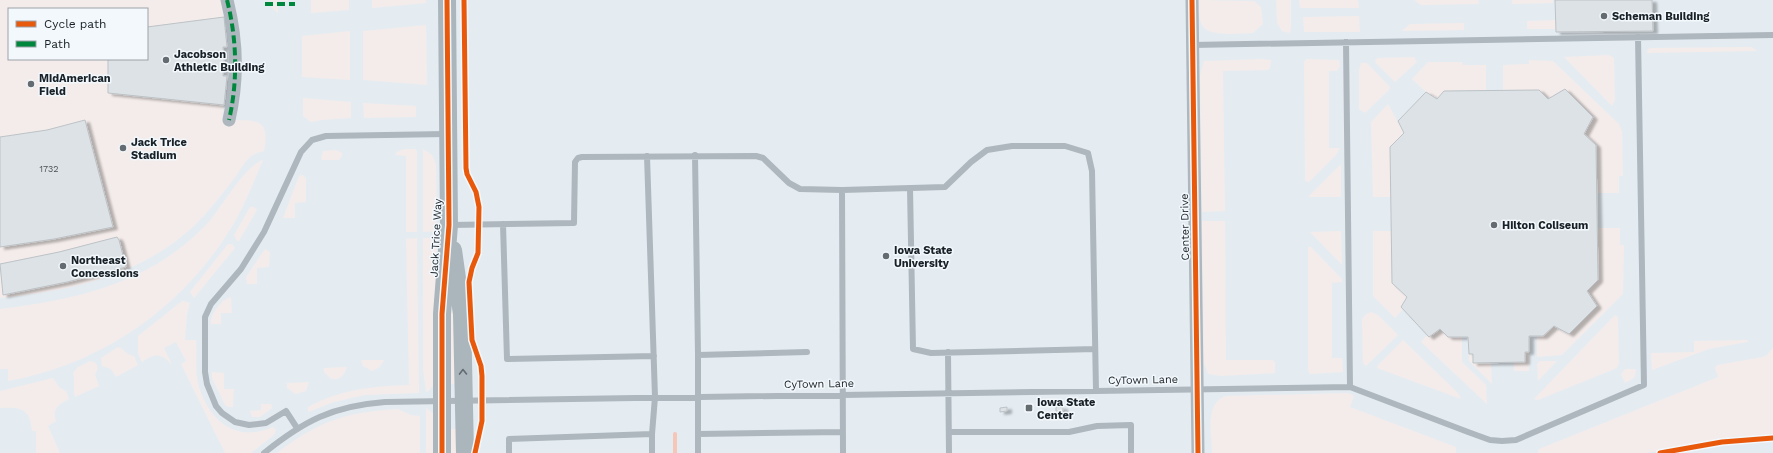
<svg xmlns="http://www.w3.org/2000/svg" width="1773" height="453" viewBox="0 0 1773 453" font-family="'Work Sans',sans-serif">
<style>
.built{fill:#e4ecf2;fill-rule:evenodd}
.green{fill:#f4ecea;fill-rule:evenodd}
.lines{fill:none;stroke-linecap:round;stroke-linejoin:round}
.stream{stroke:#f6c6b9;stroke-width:4}
.building{fill:#dce2e6;stroke:#bcc2c6;filter:url(#shadow)}
.lane{stroke:#aeb7bd;stroke-width:6}
.street{stroke:#aeb7bd;stroke-width:13}
.secondary{stroke:#abb5bc;stroke-width:18}
.quiet{stroke:#00873e;stroke-width:4;stroke-dasharray:8 4;stroke-linecap:butt}
.cycleway-casing{stroke:#f3f8fc;stroke-width:8}
.cycleway{stroke:#e8590c;stroke-width:5}
.oneway{stroke:#626b72}
.poi-dot{fill:#656c71;stroke:#f3f8fc;stroke-width:1.5}
.labels{text-anchor:middle;dominant-baseline:central;stroke-width:3;stroke-linejoin:round;paint-order:stroke}
.number-label{font-size:9px;fill:#4b5359}
.poi-label{font-size:11px;font-weight:bold;fill:#182127;stroke:#f3f8fc;text-anchor:start}
.street-label{font-size:11px;fill:#182127;stroke:#f3f8fc}
</style>
<defs>
<filter id="shadow"><feDropShadow dx="4.5" dy="2.5" stdDeviation="1" flood-color="#0004"/></filter>
</defs>
<rect width="100%" height="100%" fill="#f5f8fa"/>
<path class="built" d="M0 0H1773V453H0ZM9 9H147V59H9Z"/>
<path class="green" d="M0 0H221L227 47H223V76H227L222 119C249 123 272 112 264 151 260 152 256 153 253 155 246 159 241 169 236 176 223 193 210 210 195 225 141 276 71 291 0 298ZM9 9H147V59H9Z
M270 0H288V1H278V13L272 8Z
M311 0H349V10L311 13Z
M372 0H426V3L372 8Z
M1199 0 1254 1 1261 7 1263 24 1253 33C1241 33 1208 38 1202 25 1198 18 1199 8 1199 0Z
M1276 0H1291V28L1290 33 1282 31 1277 23Z
M1299 0H1358L1359 8H1300Z
M1414 0H1478L1479 4 1421 5Z
M1512 0H1553V3L1512 4Z
M1359 16 1360 32H1304L1303 17Z
M1556 20V29H1527V21Z
M1464 23V30L1402 31 1410 24Z
M426 25 427 85 363 80V31Z
M350 31V80L302 77V36Z
M1751 47 1757 51 1647 53 1648 49 1651 48Z
M1609 55 1614 58 1615 100 1612 106 1564 57Z
M1414 57 1417 62 1395 82 1375 62 1376 59 1379 58Z
M1261 59 1271 60 1270 68 1268 70 1223 71 1225 211 1202 212 1200 75 1204 61Z
M1306 59 1339 60 1340 66 1337 71H1329V148H1340L1336 155 1309 182 1305 181 1304 62Z
M1529 60 1553 61 1619 124 1622 131 1623 176H1619V193H1597L1596 145 1584 134 1593 116 1565 89 1548 99 1539 90H1503V65L1529 64Z
M1428 62H1462L1463 65H1486V90L1444 91 1437 99 1426 92 1412 79Z
M1361 63H1367L1390 87 1389 90 1365 113 1359 109V70Z
M303 98 351 102V118L322 120 311 122 303 116Z
M363 103 416 106V117L364 118Z
M1388 104 1404 133 1390 147 1391 197H1373L1371 122Z
M404 149H416L417 152V232H406V156L395 155 397 152Z
M423 149 432 155 436 164 437 231 423 232Z
M336 150 342 153V156L339 160H322L321 158 323 151Z
M263 160C255 179 247 199 237 218 189 303 105 364 8 381V369H0V309C79 299 148 284 206 225 221 209 244 166 263 160Z
M1341 164V197H1309V196Z
M303 175 306 179V202L295 203V218H283L299 176Z
M250 207H254L257 210 239 241H237L234 235Z
M1202 221H1225L1226 360H1272L1275 362V373L1221 376 1208 374 1204 363Z
M1597 228H1620V245H1624L1623 294 1562 355 1537 357V336H1543L1554 326 1569 334 1597 306 1587 291 1598 280Z
M1341 231 1342 265 1310 232Z
M1373 231H1392V283L1407 297 1401 307 1403 309 1395 318 1373 296Z
M417 238 419 393 365 395 334 402 308 412V407C339 390 373 386 409 385L406 239Z
M423 238H437L434 384 429 391 426 392 423 369Z
M228 244H232L235 248 194 298 190 292Z
M1308 247H1311L1342 279V282L1332 283V358H1342L1343 372 1310 374 1308 370Z
M265 249 270 252 269 267 257 268V284H247L246 277Z
M231 297 232 313H221V324H211C210 314 222 299 231 297Z
M182 301 190 303 187 314 185 340H196C197 353 195 370 198 383 207 419 235 444 273 427L276 430 274 435 251 453H225L181 364 186 361 176 342 164 348 172 365C161 353 155 353 142 362L138 354V336Z
M449 310 454 311 456 374 454 384H450Z
M1371 312 1378 315 1398 335 1366 366 1363 363 1362 319 1366 314Z
M1616 315 1618 318 1619 363 1617 368 1538 400 1534 399 1613 317Z
M1440 329 1462 337V362L1486 385 1487 404 1421 342 1427 335 1429 336Z
M1403 340 1458 393 1461 399 1377 368 1378 365Z
M1694 341 1747 340 1748 341 1747 342 1709 349 1652 370 1651 353 1694 352Z
M118 347C124 348 125 355 134 356L138 365 116 377 111 369 102 366 101 358Z
M1773 348V435L1731 437 1646 453H1538L1539 449 1718 377 1715 368 1717 365 1763 357 1767 355Z
M1525 352H1529V371H1514V362H1525Z
M1469 354H1473V363L1491 362 1492 384 1469 361Z
M361 360H384L380 367 372 371 363 366Z
M90 361 96 363 98 368 95 375 99 386 75 397C72 388 76 381 73 373L78 367Z
M1540 361H1557L1538 381 1537 364Z
M347 367C344 376 340 380 331 379L324 372V368Z
M1625 369H1635L1636 371 1634 378 1625 383 1621 374Z
M212 372 224 373V389H234L233 407H228L225 405 212 378Z
M53 378 60 388 66 391 69 399C58 405 52 408 56 421L48 426 60 453H36V431H32C30 408 21 407 0 408V391Z
M309 382 306 391 296 394 287 388V383Z
M1348 393 1354 396 1350 407 1456 447V453H1212C1212 435 1204 403 1226 396Z
M261 404H271L272 408 260 417H252L250 411 261 410Z
M426 408 434 414 435 453H426Z
M398 409 411 415 420 416V453H277C319 421 346 412 398 409Z
M451 429H456L457 453H451Z"/>
<g class="lines">
<path class="stream" d="M675 434V453"/>
</g>
<path class="building" d="M1555 0H1652L1653 31 1556 32Z
M224 17 227 47H223L224 61 223 76H227L224 105 108 93V59H147V27Z
M1565 89 1593 117 1584 134 1596 145 1598 280 1587 291 1597 306 1569 334 1554 326 1543 336H1529V352H1525V362L1473 363V354H1469L1468 337H1448L1440 329 1429 337 1401 307 1407 297 1392 283 1390 147 1404 133 1398 121 1426 92 1437 99 1444 91 1539 90 1548 99Z
M85 120 113 227 54 239 0 247V137L47 130Z
M117 237 119 240 126 267 67 282 3 295 0 264 59 252Z
M1007 407V411L1000 412V408Z
M1056 407H1063V411H1056Z"/>
<g class="lines">
<path class="lane" d="M1346 42 1350 387
M1192 45 1773 35
M695 155 698 355
M647 156 655 397 652 434V453
M910 188 913 349 931 353 1095 349
M842 190 843 453
M503 224 507 359 654 356
M451 225 574 223 575 162 578 158 582 157 756 156 763 158 789 183 800 189 842 190 945 187 971 162 987 150 1012 146H1065L1088 153 1092 171 1096 391
M807 352 698 355V434L843 432
M948 352 949 453
M297 428 286 411 266 423 249 425 235 422 222 413 216 406 207 384 205 372V317L211 304 241 269 264 232 301 152 312 140 326 136 446 134
M949 432H1069L1097 426 1131 425V453
M698 434V453
M264 453C304 421 332 406 385 402L1350 387 1468 432 1490 440 1502 441 1516 440 1644 385 1638 37
M509 453V439L652 434"/>
<path class="street" d="M227 0C237 39 238 81 229 120
M1192 0 1198 453"/>
<path class="secondary" d="M453 250 462 314 465 453
M442 453V314L449 225 447 0"/>
<path class="quiet" d="M227 0C237 39 238 81 229 120
M265 4H295"/>
<g class="cycleway-casing">
<path id="cycleway" d="M464 0 466 168 467 174 476 192 479 207 478 253 472 268 469 282 472 340 481 366 482 376V421L475 453
M1192 0 1198 453
M442 453V314L449 225 447 0
M1660 453 1722 442 1773 438"/>
</g>
<use href="#cycleway" class="cycleway"/>
</g>
<defs><path id="oneway-chevron" d="M-2-3.5L2.5 0L-2 3.5" fill="none" stroke-width="1.6" stroke-linecap="round" stroke-linejoin="round"/></defs>
<use class="oneway" href="#oneway-chevron" transform="translate(463 372) rotate(-91)"/>
<g class="poi-dot">
<circle cx="1604" cy="16" r="4"/>
<circle cx="166" cy="60" r="4"/>
<circle cx="31" cy="84" r="4"/>
<circle cx="123" cy="148" r="4"/>
<circle cx="1494" cy="225" r="4"/>
<circle cx="886" cy="256" r="4"/>
<circle cx="63" cy="266" r="4"/>
<rect x="1025" y="404" width="8" height="8" rx="2"/>
</g>
<g class="labels">
<g class="number-label">
<text x="49" y="169">1732</text>
</g>
<g class="poi-label">
<text x="1612" y="16">Scheman Building</text>
<text x="174" y="54">Jacobson<tspan x="174" dy="13">Athletic Building</tspan></text>
<text x="39" y="78">MidAmerican<tspan x="39" dy="13">Field</tspan></text>
<text x="131" y="142">Jack Trice<tspan x="131" dy="13">Stadium</tspan></text>
<text x="1502" y="225">Hilton Coliseum</text>
<text x="894" y="250">Iowa State<tspan x="894" dy="13">University</tspan></text>
<text x="71" y="260">Northeast<tspan x="71" dy="13">Concessions</tspan></text>
<text x="1037" y="402">Iowa State<tspan x="1037" dy="13">Center</tspan></text>
</g>
<g class="street-label">
<text transform="translate(1185 227) rotate(-91)">Center Drive</text>
<text transform="translate(436 238) rotate(-87)">Jack Trice Way</text>
<text transform="translate(1143 380) rotate(-1)">CyTown Lane</text>
<text transform="translate(819 384) rotate(-1)">CyTown Lane</text>
</g>
</g>
<rect x="8" y="8" width="140" height="52" fill="#f3f8fc" stroke="#9ba2a7"/>
<rect x="16" y="21" width="20" height="6" fill="#e8590c" stroke="#9ba2a7"/>
<text x="44" y="28" font-size="12" fill="#182127">Cycle path</text>
<rect x="16" y="41" width="20" height="6" fill="#00873e" stroke="#9ba2a7"/>
<text x="44" y="48" font-size="12" fill="#182127">Path</text>
</svg>
